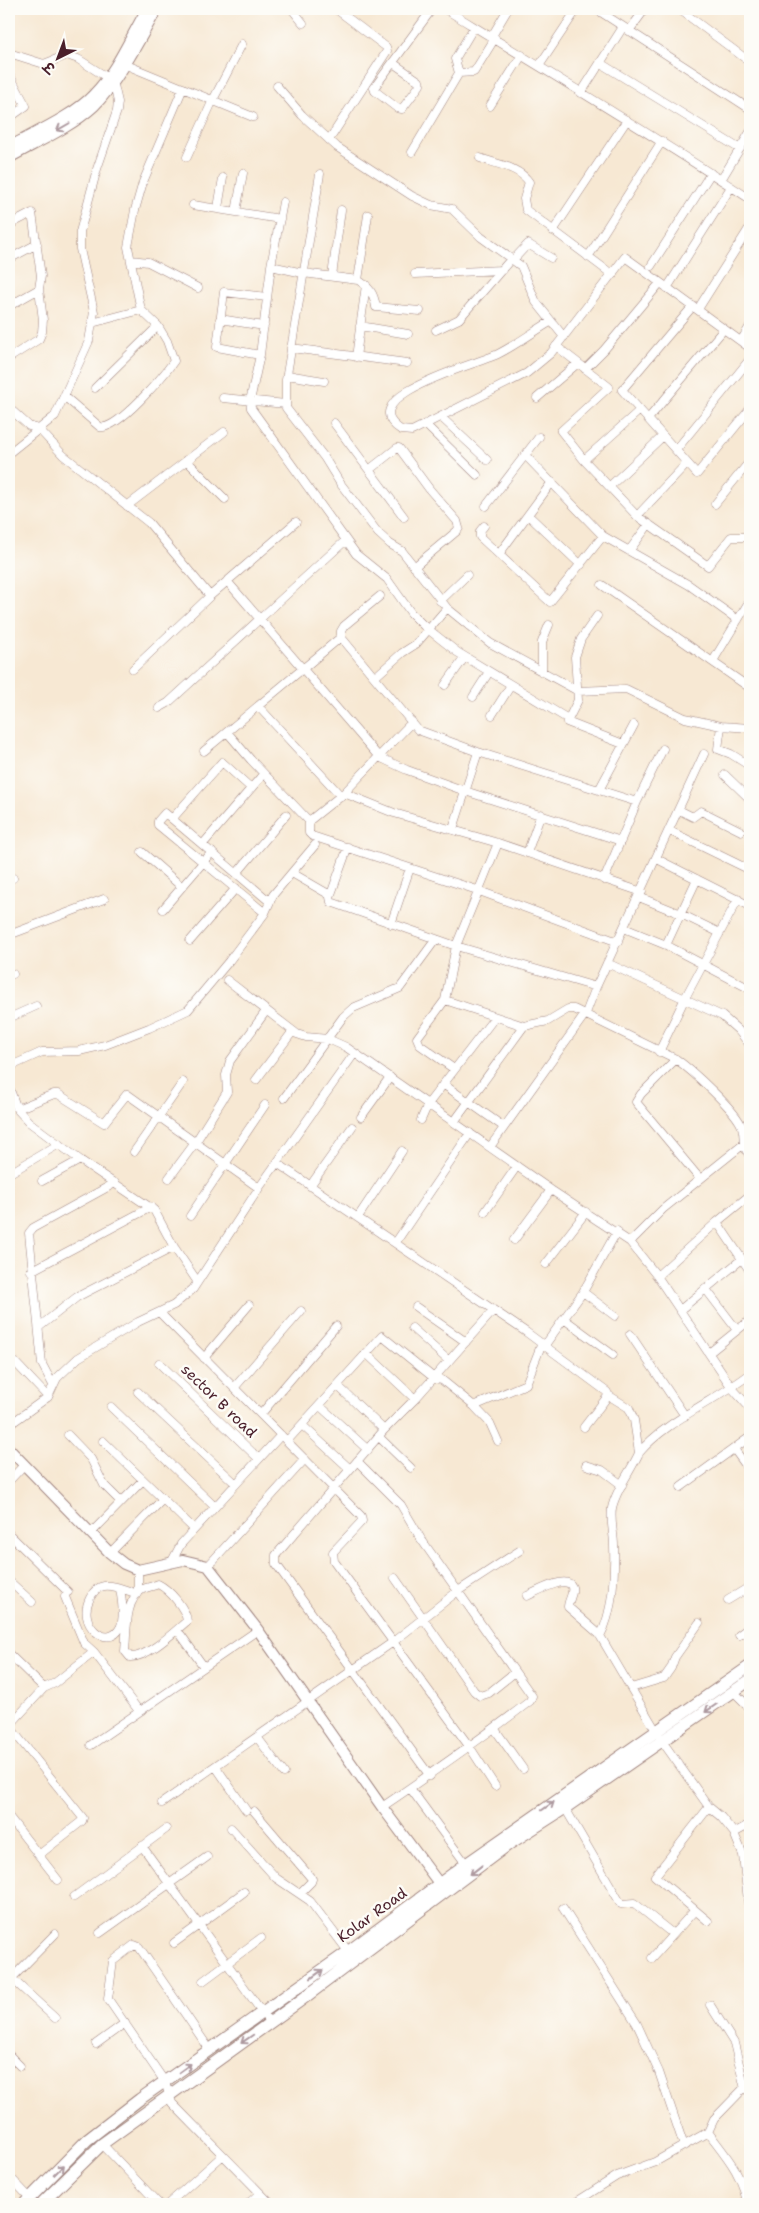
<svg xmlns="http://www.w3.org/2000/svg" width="759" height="2213" viewBox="0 0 759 2213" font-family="'Shantell Sans','Playpen Sans Deva',sans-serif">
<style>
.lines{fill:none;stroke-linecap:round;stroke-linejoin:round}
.minor-casing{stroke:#a0847f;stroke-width:9}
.tertiary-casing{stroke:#a0847f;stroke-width:12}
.secondary-casing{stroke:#a0847f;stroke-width:13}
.minor{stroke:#fff;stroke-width:8}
.tertiary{stroke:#fff;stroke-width:10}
.secondary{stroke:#fff;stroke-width:11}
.oneway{stroke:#ae9aa0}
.labels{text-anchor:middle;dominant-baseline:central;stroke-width:5;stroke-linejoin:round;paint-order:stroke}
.street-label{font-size:15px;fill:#4a1f2b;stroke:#fdfcf7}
</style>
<rect width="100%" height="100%" fill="#fdfcf7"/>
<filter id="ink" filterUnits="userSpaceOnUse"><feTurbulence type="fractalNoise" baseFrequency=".02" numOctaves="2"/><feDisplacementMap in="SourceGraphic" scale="10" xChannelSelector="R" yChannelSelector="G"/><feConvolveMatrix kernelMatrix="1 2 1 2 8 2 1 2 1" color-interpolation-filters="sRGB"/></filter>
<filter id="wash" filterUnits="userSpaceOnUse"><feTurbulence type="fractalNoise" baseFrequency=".0096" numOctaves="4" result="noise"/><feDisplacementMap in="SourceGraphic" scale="20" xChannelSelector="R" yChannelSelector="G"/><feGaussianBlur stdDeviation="1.12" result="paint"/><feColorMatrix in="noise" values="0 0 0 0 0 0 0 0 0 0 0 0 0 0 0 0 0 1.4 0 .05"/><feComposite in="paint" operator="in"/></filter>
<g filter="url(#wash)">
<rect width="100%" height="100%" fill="#f7e8d3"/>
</g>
<g filter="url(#ink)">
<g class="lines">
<g class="minor-casing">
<path id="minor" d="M292 9 303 23
M445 9C547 71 650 133 750 199
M596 9 750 109
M679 9 750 62
M629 31 645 9
M492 36 508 9
M9 53 44 64 67 55 78 59 113 81 118 102 117 111 97 169 80 232V249L94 312 89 341 55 416 39 429 29 426 9 408
M393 63 419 81 420 85 402 109 397 108 375 91 374 88 432 9
M600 63 740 149
M124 64 253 117
M539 66 577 9
M459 73 455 59 474 27
M9 74 26 106 9 118
M277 86 302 115 337 147 412 196 431 205 452 209 481 237 521 266 536 302 564 337
M581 93 623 27
M490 106 522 55
M329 140 387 51 386 47 336 9
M412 152 459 73 474 72 495 38
M187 157 213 100 242 44
M480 158C496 164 519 167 529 182L524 199 526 210 613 275
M320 174 286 380V408L324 457 340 483 378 533 390 544 402 551 447 608 490 643 578 691 626 689 685 718 721 726 750 728
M721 180 750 132
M283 202 271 266 260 355 250 401 251 408 356 554 387 579 411 613 424 626 457 652 568 719
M193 205 280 219
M218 208 223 178
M236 212 243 173
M9 225 32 213 41 276 39 289 43 320 42 332 39 339 9 358
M553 231 627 120
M588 257 662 141
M9 259 37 244
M131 260 148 262 198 288
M513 260 528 244 551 258
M271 266 303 273 358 280 368 215
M651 266 711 173
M415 274 502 270
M332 276 341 210
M358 280C369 287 374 293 376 307L420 311
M667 288 731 187
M9 306 39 289
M693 306 622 390 697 474 750 409
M698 309 750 227
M220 319 264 326
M550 322C533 332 516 345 498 354 481 363 349 396 401 430L412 431 527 373 551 353 625 257 750 348
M92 323 141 310
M360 326 408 334
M436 330 459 319 511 259
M741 341 750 326
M556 346 609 387 561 431 584 460 637 516 708 566 731 537H750
M291 348 407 363
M260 355 217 347 224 292 267 297
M356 357 366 285
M585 369 604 350 660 283
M287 375 324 381
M95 388 158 326
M64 396 100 427C117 431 164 375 174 361L167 341 158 326 141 310 128 247 135 210 143 182 183 88
M223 398 286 404
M537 398 578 363
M441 417 487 460
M648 419 724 329
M334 423 404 517
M425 424 477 475
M676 450 750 359
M9 453 39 429 63 455 149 523 210 596
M525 455 603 536 689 585 738 620
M186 460 225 499
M584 460 640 410
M369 470 397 448H399L430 490 457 521 459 528 457 531 414 567
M610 486 663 436
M715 504 750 461
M127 506 224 432
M486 506 539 437
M528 515 581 565
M637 516 687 463
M484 526 480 531V537L550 602 603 536
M629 551 649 524
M499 554 552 482
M227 581 379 757 407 770 465 791 621 841
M602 585 750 688
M440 601 467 575
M597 616 581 639 575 657 578 700 567 722 623 744
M341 637V631L344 626 380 596
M713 661 750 600
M133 669 210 596 296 522
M542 672V642L549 625
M375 677 402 653 416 644 447 608
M445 685 465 657
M473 697 489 672
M258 706 341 796
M159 708 168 703 346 540
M492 715 511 685
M412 722 344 793 309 821V833L312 836 474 889 618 942
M721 726 718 749 731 754 750 766
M227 732 251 760 309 821
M204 751 341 637 418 730 478 752 637 802
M725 775 750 799
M599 790 634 725
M344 793 394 813 498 843 642 892
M679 810 693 817 701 811 741 831
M172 819 222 762 251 788
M453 829 478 752
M670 831 750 870
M203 844 260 778
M348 847 330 897 331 902 456 946 596 987
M142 852 182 887
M527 853 541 814
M657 859 750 906
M237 873 286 815
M292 873 330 895
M9 879 13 878
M604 880 637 802 663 749
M639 897 681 914 720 933
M163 909 212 852
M265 913 158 825V821L165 813 269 901
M391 924 410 868
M624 928 666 945 750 989
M9 935 104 899
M190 941 236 888
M666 945 697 879
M607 963 722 1016 738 1030 750 1045
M9 975 13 974
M227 980 297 1034 306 1037 328 1039 346 1047 551 1190 630 1242 657 1276 732 1388 750 1408
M445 1000 524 1026
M9 1018 36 1006
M659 1052 685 998 738 899
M676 1059 641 1094 636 1102 700 1179
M9 1067 42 1052 79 1051 105 1045 149 1028 188 1010 229 961 265 913 273 895 315 845
M454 1069 420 1045 417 1038 445 1000 456 946 498 843
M256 1080 293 1031
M443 1084 504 1127
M9 1087 17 1109 29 1122 80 1160 154 1210 174 1247 197 1281
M284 1098 343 1017 353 1008 400 988 436 939
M17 1109 54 1094H58L104 1123 127 1094 259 1188
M361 1117 390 1077
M421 1120 428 1104 495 1017
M454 1122 524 1026 548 1021 568 1009H574L676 1059C690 1069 737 1111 742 1127 746 1141 740 1142 750 1156
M490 1147 586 1013 596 987 704 754
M134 1152 183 1082
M277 1163 526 1332 607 1392 608 1396 584 1427
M10 1173 59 1144
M169 1178 195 1143 227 1092 226 1075 230 1061 266 1011
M42 1181 80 1160
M310 1186 352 1127
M485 1212 517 1166
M190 1216 265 1105
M358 1217 402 1151
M717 1222 750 1271
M514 1240 551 1190
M396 1242 470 1133
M630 1242 663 1209 750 1139
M546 1264 586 1212
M31 1271 151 1207
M657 1276 717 1222 750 1195
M705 1288 737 1330
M583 1292 615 1316
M416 1307 466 1342
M680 1310 742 1259
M160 1313 361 1516 362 1521 333 1552 334 1561 469 1746 495 1786
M564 1319 613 1355
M39 1327 77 1297 174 1247
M412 1328 449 1361
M630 1334 685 1416
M545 1345 583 1292 617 1231
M366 1353 415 1399
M709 1353 750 1320
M9 1356 48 1397
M204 1358 249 1305
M159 1363 259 1459
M53 1385 42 1364 29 1233 33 1228 115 1183
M338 1386 384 1430
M234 1388 301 1311
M138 1392 236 1484
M608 1395 629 1408 634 1420 639 1453
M320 1406 368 1450
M474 1406 526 1384 542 1343
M111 1407 215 1507
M261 1414 336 1326
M9 1425 48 1397 57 1378 78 1358 138 1322 174 1305 193 1289 259 1188 354 1054
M302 1425 350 1469
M68 1435 91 1459 104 1485 121 1502
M379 1437 411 1468
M103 1441 194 1529
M287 1441 382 1336 434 1378 442 1380 474 1406 490 1423 498 1441
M734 1449 750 1471
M357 1461 401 1505 421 1539 532 1696 530 1701C482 1738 432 1773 382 1807
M586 1465 602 1470 622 1485
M9 1481 24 1465
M681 1487 750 1437
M91 1533 143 1480
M9 1534 68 1592
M110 1553 162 1500
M172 1561 181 1544 281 1435
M208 1566 305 1459
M395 1578 474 1691 480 1696 489 1693 515 1672
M9 1581 32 1602
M158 1584C170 1590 186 1609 187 1621 174 1632 147 1658 130 1657L125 1651C127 1633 124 1599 143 1589 148 1587 154 1586 158 1584Z
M120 1589C122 1600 125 1618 120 1628 108 1650 76 1625 90 1598 93 1592 97 1587 104 1586 113 1584 128 1591 138 1594V1570
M527 1596C536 1592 567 1574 572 1587 574 1594 568 1600 568 1607L599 1634 662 1741 709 1807 721 1817 734 1833 743 1855 750 1919
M728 1600 746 1589H750
M181 1635 204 1667
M739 1635 750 1627
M600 1636C613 1613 615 1573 614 1546 614 1533 610 1522 612 1508 616 1489 631 1471 639 1453 665 1421 717 1400 750 1374
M94 1652 139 1711
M9 1654 44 1688
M631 1688 664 1678 671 1668 675 1657 699 1623
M734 1692 750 1708
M9 1726 83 1818 82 1821 39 1855
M9 1726 44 1688 55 1683 94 1652 84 1643 65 1597
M494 1728 523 1769
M257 1737 284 1773
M91 1745 258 1630
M216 1767 246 1810
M430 1776 276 1564V1555L384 1430 415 1399 493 1311
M410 1788 466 1864
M162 1803 393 1642 458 1591 519 1551
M565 1808 621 1904 634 1903 673 1934
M254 1811 312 1879 311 1882 300 1893
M9 1817 58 1880
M231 1828 276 1878 310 1901 351 1955
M734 1833 750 1824
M142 1846 270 2023
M74 1897 166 1829
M563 1908 637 2024 659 2072 684 2146
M708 1921 655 1876 709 1807
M100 1933 207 1857
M174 1943 244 1892
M652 1958 695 1910
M9 1976 55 2018
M9 1981 55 1934
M203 1981 261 1938
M710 2005 734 2043 745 2089
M96 2044 125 2023
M210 2050 139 1947 134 1945 113 1961 108 1999 165 2082 172 2103 271 2204
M9 2055 20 2066
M708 2132C726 2156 743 2174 747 2204
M9 2139V2148
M102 2144 159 2204
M9 2176 30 2198
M168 2204 222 2156
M248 2204 260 2193
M573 2204 617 2176 655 2162 708 2132 714 2119 750 2082"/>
</g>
<g class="tertiary-casing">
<path id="tertiary" d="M9 147C34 133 75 115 94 94 116 72 131 36 147 9
M9 158C37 142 70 128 94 106 117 84 141 37 157 9
M9 1449 110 1553 124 1564 138 1570 183 1560 208 1566 258 1630 382 1807 444 1890"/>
</g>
<g class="secondary-casing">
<path id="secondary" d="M24 2204 87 2140 140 2099 349 1951 466 1864 750 1666
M41 2204 102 2144 300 2001 509 1844 565 1808 750 1680"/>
</g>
<use href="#minor" class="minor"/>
<use href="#tertiary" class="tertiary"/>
<use href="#secondary" class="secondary"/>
</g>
<defs><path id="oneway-shaft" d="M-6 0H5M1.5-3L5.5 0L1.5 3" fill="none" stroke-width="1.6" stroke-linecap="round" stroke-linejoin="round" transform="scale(1.25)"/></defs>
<g class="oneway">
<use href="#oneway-shaft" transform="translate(63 127) rotate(150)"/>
<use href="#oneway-shaft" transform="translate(711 1708) rotate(145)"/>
<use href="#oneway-shaft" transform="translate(548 1806) rotate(-35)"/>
<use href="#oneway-shaft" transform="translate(476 1870) rotate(142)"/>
<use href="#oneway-shaft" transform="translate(317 1974) rotate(-36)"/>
<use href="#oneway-shaft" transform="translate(247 2039) rotate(145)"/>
<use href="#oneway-shaft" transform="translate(185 2068) rotate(-36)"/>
<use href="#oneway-shaft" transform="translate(59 2170) rotate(-45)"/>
</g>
</g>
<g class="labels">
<g class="street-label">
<text transform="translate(219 1401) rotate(44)">sector B road</text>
<text transform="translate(372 1915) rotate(-36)">Kolar Road</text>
</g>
</g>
<rect width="759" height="2213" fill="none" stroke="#fdfcf7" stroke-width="30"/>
<g transform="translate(58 58) rotate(222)" stroke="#fdfcf7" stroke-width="4" paint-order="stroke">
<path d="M0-4L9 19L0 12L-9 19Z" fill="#4a1f2b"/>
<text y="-8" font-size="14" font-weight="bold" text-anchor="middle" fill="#4a1f2b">उ</text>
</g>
</svg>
